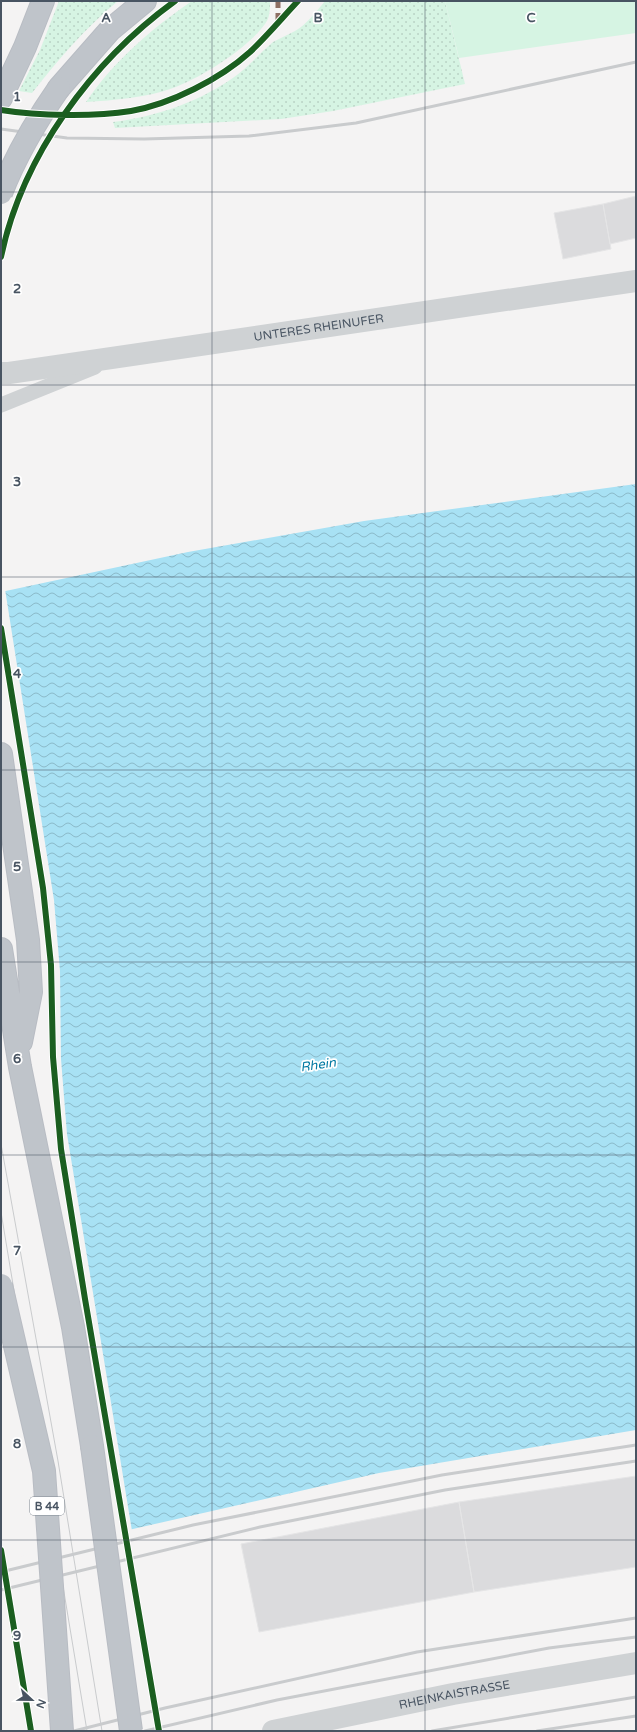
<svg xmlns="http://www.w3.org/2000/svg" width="637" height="1732" viewBox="0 0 637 1732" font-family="'Varela Round',sans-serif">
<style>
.grass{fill:url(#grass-dots)}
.pitch{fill:#d6f4e3}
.water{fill:url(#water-waves)}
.pier{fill:#f4f3f3}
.building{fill:#dbdbdd;stroke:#e5e5e6}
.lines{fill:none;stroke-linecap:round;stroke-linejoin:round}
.highway-casing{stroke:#b8bcc3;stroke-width:24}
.lane{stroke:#cfd2d4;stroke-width:15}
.street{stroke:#cfd2d4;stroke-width:22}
.highway{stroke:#bfc4ca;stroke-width:22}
.tram{stroke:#c9cbcd;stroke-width:1}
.rail{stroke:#c9cbcd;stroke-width:3}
.highway-bridge-casing{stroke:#b8bcc3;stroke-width:24;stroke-linecap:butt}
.highway-bridge{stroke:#bfc4ca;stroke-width:22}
.quiet{stroke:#8d6e63;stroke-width:5;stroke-dasharray:10 5;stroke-linecap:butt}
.cycleway-casing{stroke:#fff;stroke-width:8}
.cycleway{stroke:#1b5e20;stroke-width:6}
.grid{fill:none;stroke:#485462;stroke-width:1;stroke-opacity:0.55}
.labels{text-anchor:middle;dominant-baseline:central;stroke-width:3.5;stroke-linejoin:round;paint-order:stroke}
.shield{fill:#fff;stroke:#7f8791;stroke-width:1}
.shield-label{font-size:11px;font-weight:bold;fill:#485462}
.street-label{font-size:12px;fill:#485462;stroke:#fff}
.water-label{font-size:13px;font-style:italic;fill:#037aa3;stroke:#fff}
.grid-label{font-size:13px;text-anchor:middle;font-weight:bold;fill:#485462;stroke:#fff;stroke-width:3.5;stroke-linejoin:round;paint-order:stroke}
</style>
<defs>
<pattern id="grass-dots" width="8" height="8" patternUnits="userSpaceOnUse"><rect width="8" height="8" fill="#d6f4e3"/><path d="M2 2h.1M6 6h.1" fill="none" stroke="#b9d3c5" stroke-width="1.8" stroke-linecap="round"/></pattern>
<pattern id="water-waves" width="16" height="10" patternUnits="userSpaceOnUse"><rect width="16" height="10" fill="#a8e1f4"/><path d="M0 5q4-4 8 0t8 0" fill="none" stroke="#8bb9c9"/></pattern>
</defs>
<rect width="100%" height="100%" fill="#f4f3f3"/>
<path class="grass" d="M59 1H118C85 28 58 60 32 93L19 91 40 50Z
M192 1H270C270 9 270 18 265 24 247 49 201 78 173 88 145 98 115 100 86 102 114 61 151 29 192 1Z
M325 1H445L465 84 333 111 281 119 115 128 113 122C156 117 202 101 237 75 250 65 261 52 273 42 280 38 288 35 295 31 307 24 316 12 325 1Z"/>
<path class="pitch" d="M445 1H636V33L459 58Z"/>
<path class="water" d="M636 484V1430L379 1473 1 1559V592L188 552 364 521Z"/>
<path class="pier" d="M5 589 54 900 60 971 61 1059 67 1134 132 1531 1 1561V590Z"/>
<path class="building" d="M636 196V238L610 244 603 204Z
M603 204 611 249 563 259 554 213Z
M636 1476V1567L474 1592 459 1502Z
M459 1502 474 1592 259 1632 241 1544Z"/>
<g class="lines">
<g class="highway-casing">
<path id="highway" d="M59 88 110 30 145 1
M1 98 25 47 43 1
M1 754 28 940 31 992 21 1042
M1 949 20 1067 73 1327 92 1446"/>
</g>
<path class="lane" d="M1 405 95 367"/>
<g class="street">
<path id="s1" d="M1 373H9L636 281"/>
<path id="s2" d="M273 1731 453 1694 636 1663"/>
</g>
<use href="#highway" class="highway"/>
<path class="tram" d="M1 1144 58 1461 102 1731
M1 1212 87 1731"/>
<path class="rail" d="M1 129 67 138 144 139 249 136 356 123 636 62
M1 1572 193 1525 442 1475 636 1445
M1 1590 260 1527 445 1490 636 1461
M74 1731 165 1708 417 1652 636 1618
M145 1731 277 1700 549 1648 636 1637
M432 1731 636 1697
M537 1731 636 1716"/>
<g class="highway-bridge-casing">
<path id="highway-bridge" d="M1 193C16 155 36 121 59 88
M1 1285 44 1471 62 1731
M92 1446 131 1731"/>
</g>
<use href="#highway-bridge" class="highway-bridge"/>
<path class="quiet" d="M278 23V1"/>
<g class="cycleway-casing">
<path id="cycleway" d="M1 110C38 116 94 117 131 111 171 104 220 79 250 52 267 36 282 18 298 1
M1 257C22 156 92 61 175 1
M1 628 43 888 51 965 53 1057 61 1149 85 1299 159 1731
M1 1550 31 1731"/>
</g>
<use href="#cycleway" class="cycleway"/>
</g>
<path class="grid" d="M212 1V1731M425 1V1731M1 192H636M1 385H636M1 577H636M1 770H636M1 962H636M1 1155H636M1 1347H636M1 1540H636"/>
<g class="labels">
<rect class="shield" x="30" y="1497" width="34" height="18" rx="3"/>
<g class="shield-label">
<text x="47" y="1506">B 44</text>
</g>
<g class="street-label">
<text stroke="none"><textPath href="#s1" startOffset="321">UNTERES RHEINUFER</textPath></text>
<text stroke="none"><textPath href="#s2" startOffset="185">RHEINKAISTRASSE</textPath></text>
</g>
<g class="water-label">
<text transform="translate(318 1065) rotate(-8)">Rhein</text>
</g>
</g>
<g class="grid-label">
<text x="106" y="22">A</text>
<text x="318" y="22">B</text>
<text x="531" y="22">C</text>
<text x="17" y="101">1</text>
<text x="17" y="293">2</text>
<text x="17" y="486">3</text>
<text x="17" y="678">4</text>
<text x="17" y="871">5</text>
<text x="17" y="1063">6</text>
<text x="17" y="1255">7</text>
<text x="17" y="1448">8</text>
<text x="17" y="1640">9</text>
</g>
<rect width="637" height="1732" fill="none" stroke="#485462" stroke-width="4"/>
<g transform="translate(32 1700) rotate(112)" stroke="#ffffff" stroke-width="3" paint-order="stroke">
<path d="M0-3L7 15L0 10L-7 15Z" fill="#485462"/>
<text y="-6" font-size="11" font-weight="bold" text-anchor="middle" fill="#485462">N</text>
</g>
</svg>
